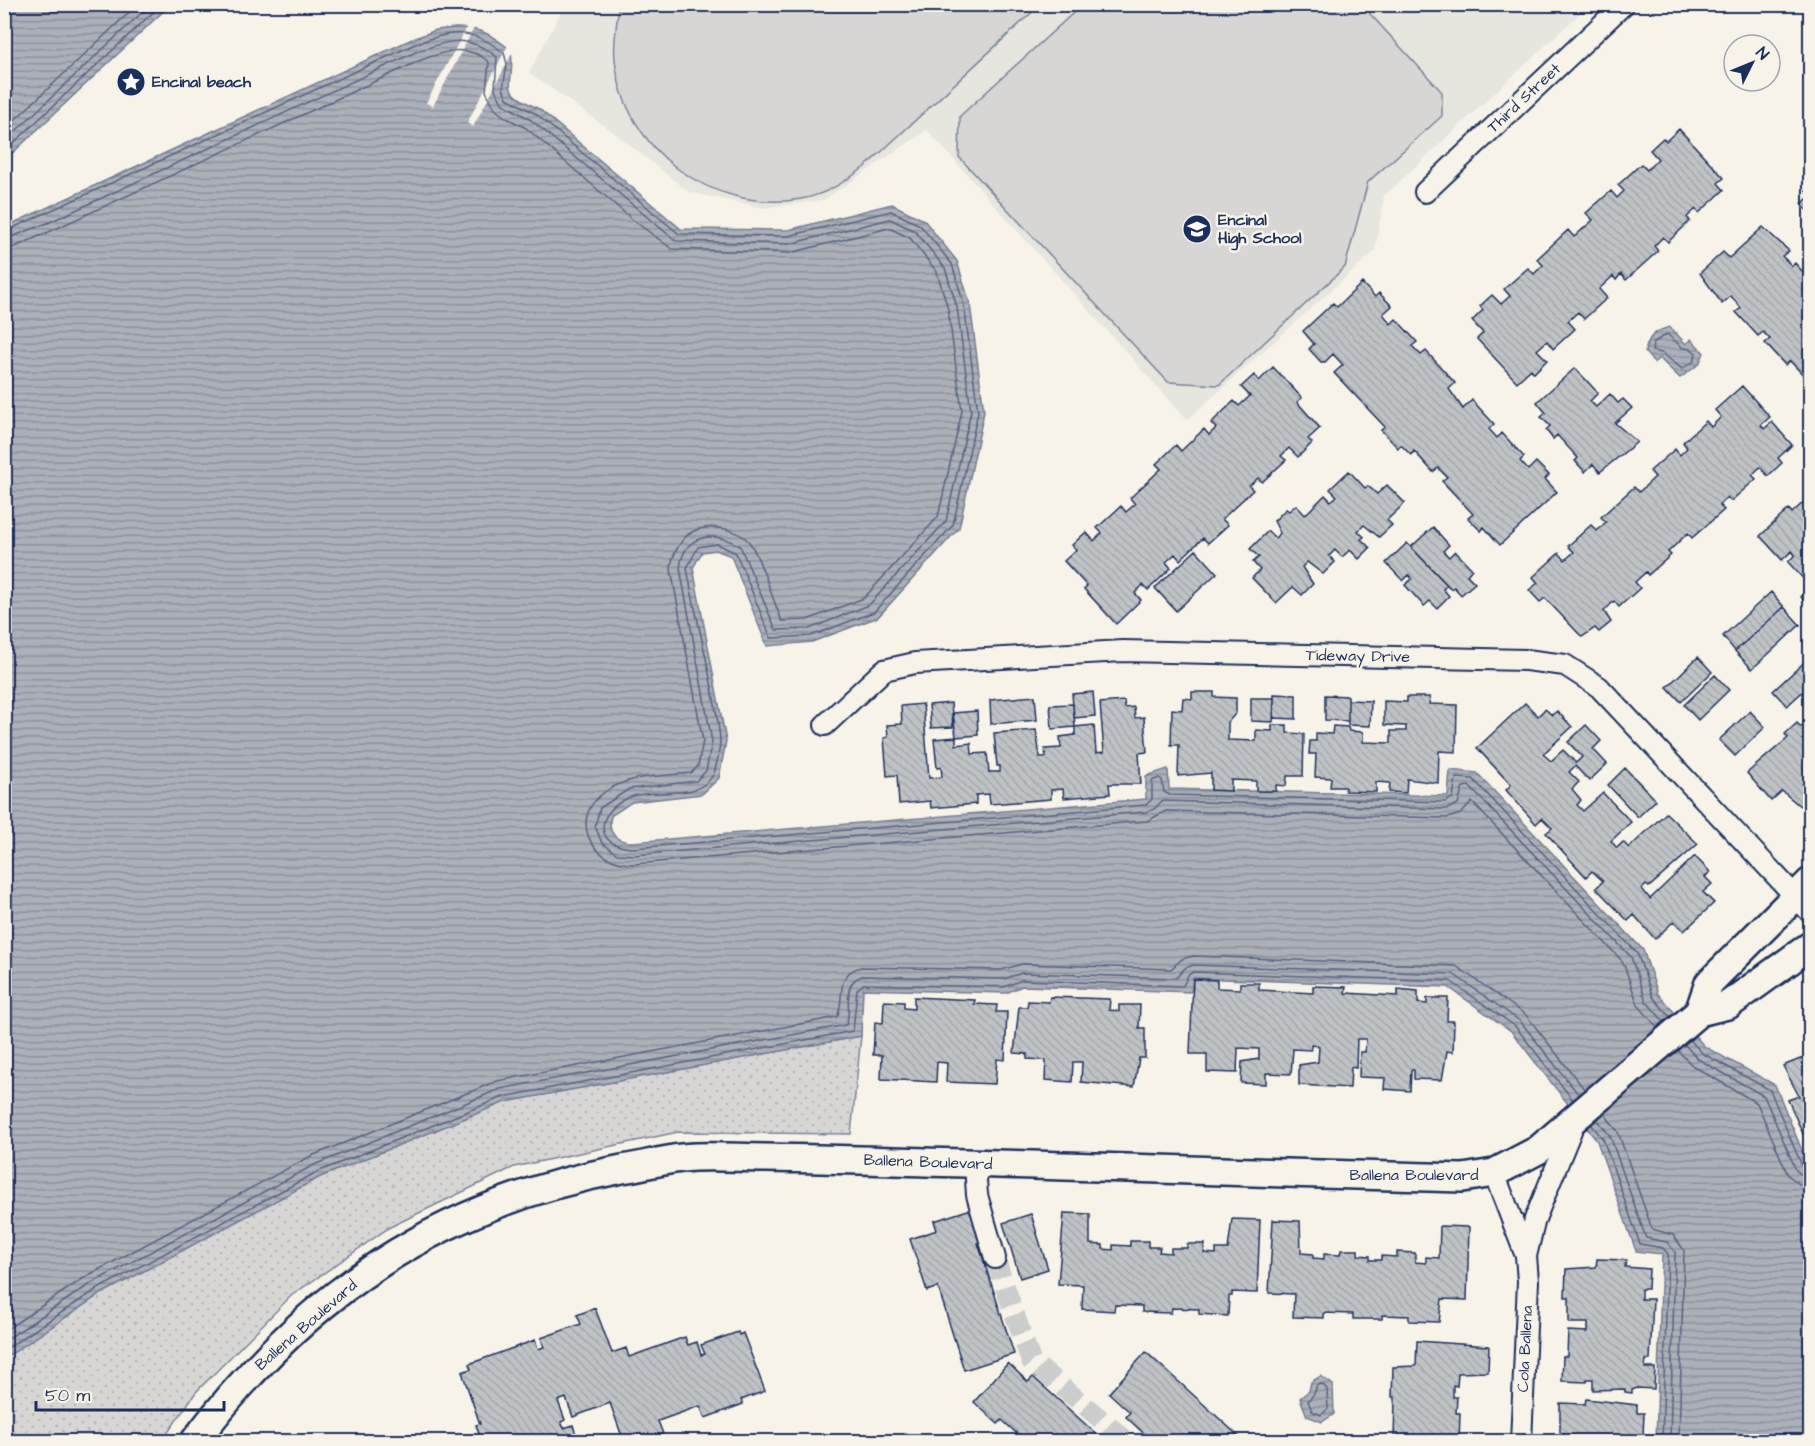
<svg xmlns="http://www.w3.org/2000/svg" width="1815" height="1446" viewBox="0 0 1815 1446" font-family="'Architects Daughter',sans-serif">
<style>
.built{fill:#e6e5de}
.grass{fill:url(#grass-dots);stroke:#798299;stroke-width:1.5}
.pitch{fill:#d7d6d4;stroke:#798299;stroke-width:1.5}
.water{fill:url(#water-rules);stroke:#727c95;stroke-width:1.5}
.pier{fill:#f7f3e8}
.lines{fill:none;stroke-linecap:round;stroke-linejoin:round}
.shore{stroke:#556382;stroke-width:1.5}
.building{fill:url(#building-back-hatch);stroke:#1b2f5e;stroke-width:1.5}
.street-tunnel{stroke:#cbcccc;stroke-width:20;stroke-dasharray:20 10;stroke-linecap:butt}
.street-casing{stroke:#1b2f5e;stroke-width:24}
.secondary-casing{stroke:#1b2f5e;stroke-width:32}
.street{stroke:#f7f3e8;stroke-width:20}
.secondary{stroke:#f7f3e8;stroke-width:27}
.labels{text-anchor:middle;dominant-baseline:central;stroke-width:5;stroke-linejoin:round;paint-order:stroke}
.poi-label{font-size:16px;font-weight:bold;fill:#1b2f5e;stroke:#f7f3e8;text-anchor:start}
.street-label{font-size:16px;fill:#1b2f5e;stroke:#f7f3e8}
</style>
<defs>
<pattern id="grass-dots" width="8" height="8" patternUnits="userSpaceOnUse" patternTransform="scale(1.5)"><rect width="8" height="8" fill="#d7d6d4"/><path d="M2 2h.1M6 6h.1" fill="none" stroke="#b8b8b8" stroke-width="1.8" stroke-linecap="round"/></pattern>
<pattern id="water-rules" width="6" height="5" patternUnits="userSpaceOnUse" patternTransform="scale(1.5)"><rect width="6" height="5" fill="#acb0b9"/><path d="M0 2.5h6" fill="none" stroke="#8b909a"/></pattern>
<pattern id="building-back-hatch" width="6" height="6" patternUnits="userSpaceOnUse" patternTransform="scale(1.5)"><rect width="6" height="6" fill="#c0c3c5"/><path d="M-1 5l2 2M0 0l6 6M5-1l2 2" fill="none" stroke="#a4a8ac"/></pattern>
</defs>
<rect width="100%" height="100%" fill="#f7f3e8"/>
<filter id="ink" filterUnits="userSpaceOnUse"><feTurbulence type="fractalNoise" baseFrequency=".0167" numOctaves="2"/><feDisplacementMap in="SourceGraphic" scale="12" xChannelSelector="R" yChannelSelector="G"/><feConvolveMatrix kernelMatrix="1 2 1 2 8 2 1 2 1" color-interpolation-filters="sRGB"/></filter>
<g filter="url(#ink)">
<path class="built" d="M565 5H1589L1384 196 1375 251 1187 420 927 130 824 200 763 208 689 192 612 131 529 73Z"/>
<path class="grass" d="M861 1036 851 1134 678 1132 514 1167 390 1227 291 1296 196 1392 162 1441 5 1442V1358L99 1295 320 1177 505 1102Z"/>
<path class="pitch" d="M619 5V4L1040 5 866 166C846 181 826 195 801 199 712 214 623 150 615 59 613 42 617 22 619 5Z
M1082 5H1369L1370 14 1442 92V116L1368 182 1345 267 1219 385 1168 382 959 157 960 116Z"/>
<path class="water" d="M5 4H170V5L5 160Z
M455 28C482 28 490 34 511 50 516 89 495 87 539 109L681 229 788 230 892 204 924 220 957 261 970 304 984 412 959 528 878 617 812 642 767 646 731 556 716 550 702 552 693 568 726 741 719 778 702 794 632 802 611 816C607 833 616 842 633 842L1146 799V776L1168 769 1169 789 1448 796 1450 770 1477 773 1643 950 1658 994 1705 1047 1775 1085 1810 1170V1441H1656L1662 1254 1636 1251 1597 1141 1511 1031 1448 987 1193 978 1191 992 1022 986 1006 993 863 989 861 1036 505 1102 320 1177 99 1295 5 1358V227L410 40 436 30Z
M1670 327 1686 344 1691 339 1704 353 1699 364 1680 378 1659 358 1654 363 1645 352C1648 337 1654 331 1670 327Z
M1321 1376 1333 1385 1334 1414 1322 1422 1307 1416 1300 1398 1309 1391 1311 1382Z"/>
<path class="pier" d="M468 25 475 26 433 106 426 103Z
M508 45 514 50 473 127 467 123Z"/>
<g class="lines">
<path class="shore" d="M4 130 138 4
M4 142 151 4
M4 152 162 4
M4 232 413 45C450 31 471 26 504 53L507 64 503 88 507 98 536 114 679 234 788 236 891 211 920 225 952 264 964 305 978 412 953 525 874 612 811 636 771 638 736 553 717 544 698 547 687 568C697 625 714 682 720 739 720 747 717 767 713 775 698 802 652 787 628 798 593 814 595 848 634 848L1146 805 1152 799V781L1159 778 1162 780 1164 792 1170 795 1446 802 1453 797 1456 778 1473 779 1637 953 1653 997 1670 1017
M4 240 50 222 416 52C448 40 468 34 497 57L495 89 502 103 531 120 676 241 789 244 890 219 915 231 945 268 957 307 971 411 946 521 869 605 809 629 776 630 740 546C714 531 684 533 680 568L712 742 706 771 696 781 629 789 600 808 595 826 602 843 617 854 634 855 1146 812 1154 809 1162 801 1447 809 1458 804 1463 787 1469 786 1631 957 1646 1001 1664 1022
M4 249 15 247 53 230 419 61C444 51 467 43 489 62L486 91 495 109 505 117 526 128 633 220 672 249 790 253 889 228 910 238 937 272 948 309 962 411 938 517 864 598 807 620 782 621C773 601 761 559 750 543 738 528 711 524 694 531 682 536 671 556 671 569L703 741 698 766 691 773C663 776 630 775 606 791 567 817 590 865 634 864L1147 821 1166 811 1447 818 1461 814 1472 802 1623 962 1638 1005 1658 1028
M1667 334 1683 348 1691 349 1696 353 1694 361 1682 369 1662 353 1652 351 1653 343Z
M1690 1040 1702 1053 1770 1090 1802 1166 1810 1170
M1684 1044 1698 1059 1764 1096 1796 1170 1803 1176 1810 1178
M1677 1050 1693 1066 1757 1103 1788 1175 1799 1184 1810 1187
M1604 1113 1618 1132 1652 1229 1673 1235 1684 1250 1679 1442
M1597 1119 1610 1136 1646 1238 1667 1242 1675 1252 1670 1442
M1591 1124 1603 1139 1640 1244 1663 1248 1668 1254 1662 1442
M4 1331 87 1276 309 1157 497 1081 837 1017C846 999 833 974 861 967L1001 970 1022 964 1171 969 1182 959 1193 956 1456 966 1526 1015 1585 1090
M4 1341 92 1283 314 1165 500 1089 846 1025C853 1009 840 983 862 976L1003 979 1022 973 1176 978 1185 968 1193 965 1453 974 1520 1021 1579 1095
M4 1350 96 1290 317 1172 503 1097 853 1031 857 990 863 984 1004 987 1022 980 1183 986 1188 975 1193 972 1450 981 1515 1026 1573 1100
M1322 1384 1327 1389 1328 1409 1321 1415 1312 1411 1308 1401 1314 1394 1317 1385Z"/>
</g>
<path class="building" d="M1679 129 1724 178 1718 183 1724 190 1699 213 1696 209 1687 217 1690 221 1668 242 1663 237 1654 246 1658 251 1626 280 1621 274 1616 280 1613 276 1599 289 1607 298 1584 319 1578 312 1568 321 1575 329 1553 349 1547 341 1537 350 1547 360 1534 373 1531 369 1517 382 1477 339 1483 333 1472 321 1483 310 1480 306 1492 295 1501 304 1510 296 1504 289 1528 268 1534 274 1543 265 1537 259 1568 230 1574 237 1593 220 1586 213 1611 191 1617 198 1624 191 1618 185 1641 164 1647 170 1658 159 1650 150 1663 138 1666 141Z
M1810 187V214L1802 204 1810 196 1806 191Z
M1763 227 1789 251 1782 256 1792 266 1795 263 1810 280V391L1804 384 1808 380 1790 361 1785 365 1765 343 1770 339 1763 332 1758 336 1736 312 1741 308 1731 296 1722 304 1700 273 1723 252 1729 258Z
M1362 283 1375 297 1379 293 1392 306 1383 314 1391 324 1396 319 1417 342 1412 346 1421 355 1426 351 1455 383 1449 389 1463 409 1472 400 1494 424 1489 429 1497 438 1502 433 1524 457 1520 461 1528 470 1536 462 1549 475 1545 479 1557 492 1500 545 1484 527 1481 531 1468 518 1473 514 1442 481 1447 477 1438 468 1433 472 1414 451 1411 455 1401 445 1398 448 1381 430 1385 427 1334 373 1343 365 1333 354 1325 362H1321L1309 349 1314 344 1303 331 1333 303 1337 307Z
M1273 367 1302 398 1297 402 1320 428 1308 439 1312 443 1298 457 1289 448 1281 456 1286 460 1262 482 1258 478 1249 486 1253 490 1222 519 1228 525 1208 543 1203 538 1180 560 1175 554 1166 562 1171 568 1148 590 1143 585 1135 593 1141 600 1116 624 1084 589 1087 586 1064 561 1076 550 1072 545 1086 532 1094 541 1102 533 1097 528 1121 506 1126 512 1135 504 1130 498 1161 469 1156 464 1176 445 1181 451 1204 429 1209 435 1216 428 1211 423 1234 401 1239 406 1250 396 1241 387 1254 375 1259 381Z
M1575 368 1598 393 1590 401 1596 407 1610 394 1618 403 1623 399 1632 408 1615 423 1637 442 1600 472 1593 464 1585 472 1575 461 1578 458 1557 435 1553 439 1546 430 1550 426 1541 417 1546 413 1537 402Z
M1742 386 1770 417 1761 425 1764 429 1772 422 1792 445 1778 458 1782 463 1768 476 1760 467 1752 475 1756 479 1731 501 1727 497 1719 505 1724 510 1692 538 1688 533 1668 552 1671 555 1648 575 1646 572 1635 582 1640 588 1619 607 1614 601 1604 611 1611 622 1599 632 1595 628 1582 637 1545 598 1540 602 1529 590 1538 583 1533 577 1559 553 1565 560 1574 552 1568 546 1591 525 1597 531 1606 522 1601 517 1634 487 1639 492 1655 477 1650 471 1675 449 1680 455 1687 448 1683 442 1706 421 1711 427 1721 417 1715 410Z
M1349 471 1365 488 1368 486 1377 494 1387 485 1405 503 1387 520 1392 525 1379 537 1364 525 1358 531 1364 537 1361 539 1370 548 1359 559 1350 550 1342 557 1335 550 1329 556 1335 562 1323 574 1307 562 1302 567 1313 584 1302 595 1293 587 1276 603 1252 578 1260 570 1253 562 1259 557 1250 549 1268 531 1275 538 1280 533 1274 521 1286 509 1289 511 1296 505 1305 515 1325 495 1331 501 1337 496 1330 489Z
M1810 496V586L1788 562 1795 555 1792 551 1782 560 1760 536 1789 509 1792 513Z
M1433 527 1449 545 1443 551 1449 557 1455 551 1472 569 1467 575 1475 583 1461 595 1454 587 1451 589 1411 547Z
M1407 543 1447 585 1443 589 1449 596 1437 608 1430 601 1424 606 1405 585 1412 579 1409 575 1403 581 1386 563Z
M1196 550 1217 573 1176 611 1155 588Z
M1810 588V607L1801 597Z
M1771 592 1784 607 1735 651 1723 636Z
M1784 607 1800 625 1752 669 1735 651Z
M1698 657 1712 672 1681 702 1667 687Z
M1810 657V685L1787 706 1773 691Z
M1715 675 1729 690 1698 720 1684 705Z
M1093 692 1095 716 1074 718 1072 694Z
M1192 692H1214V697L1236 698V713L1228 722V740L1256 741V730L1272 731V725H1287V733L1304 734 1303 776H1287L1286 786 1276 785V791H1256V781L1231 780V791L1211 790V773L1178 776 1179 745H1171L1172 709 1182 710 1183 698 1192 699Z
M1274 694 1296 695V719L1274 718Z
M1325 695 1348 696V721L1325 720Z
M1035 696 1037 720 991 724 990 700Z
M1407 697H1430L1429 704 1457 705 1456 752 1439 751 1438 783 1407 779 1406 793 1389 792 1390 783 1376 782V792L1345 791V787H1330L1331 778 1315 777 1316 754H1309L1310 741H1316V733L1332 734 1333 726 1348 727 1349 731 1363 732V742L1391 743V731H1406V726L1384 725V701L1407 702Z
M1251 698H1274L1273 722 1251 721Z
M1348 700 1371 701 1370 726 1348 725Z
M1124 701 1125 708 1134 707 1135 718 1144 717 1147 752 1139 753 1141 784H1109L1110 794 1064 798 1063 789 1051 790V799L990 804 989 794 976 795V804L931 808 930 801 899 804 897 775 887 776 884 738 888 737 887 725 902 724 901 706 923 704 929 778 942 777 941 767 937 768 934 739 956 737V745L971 743 972 754 987 753 989 772H1000V766H997L994 733 1036 730 1040 757H1046L1045 749 1061 748 1060 737 1075 735V727L1094 725 1096 753 1104 752 1100 703Z
M951 703 953 727 931 728 929 705Z
M1525 703 1538 716 1545 709 1552 715 1557 711 1572 727 1543 754 1551 761 1563 750 1576 763 1582 757 1568 742 1586 725 1601 741 1593 749 1607 764 1589 781 1575 766 1569 772 1579 782 1572 789 1581 800 1577 805 1583 811 1603 793 1631 822 1611 841 1617 848 1623 842 1629 848 1666 813 1698 844 1649 887 1646 885 1642 889 1650 899 1695 856 1710 872 1705 877 1712 884 1703 892 1714 903 1684 931 1674 921 1655 939 1634 915 1628 921 1596 888 1603 881 1592 871 1586 877 1546 833 1552 828 1542 818 1536 824 1506 790 1511 785 1477 748Z
M1073 704 1075 727 1052 729 1050 705Z
M977 711 978 735 956 737 953 713Z
M1750 711 1765 727 1735 756 1719 740Z
M1810 719V797L1800 806 1782 791 1771 801 1747 773 1788 738 1785 734 1797 723 1801 727Z
M1625 768 1656 800 1638 817 1608 785Z
M1193 979 1217 980V988L1240 989V983H1259V990L1313 993V986L1346 987 1345 993 1398 996V989L1418 991V1003L1427 1004V998H1448L1447 1021H1454L1453 1052 1447 1051 1442 1080 1414 1079V1070H1411L1410 1091 1384 1089 1385 1078 1359 1077 1360 1052H1365L1366 1039H1357L1356 1068 1351 1067 1350 1088 1299 1085V1065L1318 1062 1319 1046 1311 1045V1050L1293 1049 1291 1074 1266 1073V1084L1241 1083 1242 1062 1259 1059V1049L1238 1048 1237 1073 1207 1072V1054H1190Z
M914 997 975 1000 974 1004 997 1005 996 1012H1007L1005 1060 997 1059 995 1084 946 1082 947 1063 937 1062 936 1082 881 1079 882 1055H873L875 1022 883 1023 884 1001 904 1002V1008L914 1009Z
M1050 997 1110 999 1109 1010 1119 1011V1005H1140L1139 1028H1145V1058H1139L1134 1087 1081 1082 1082 1062H1073L1072 1082 1045 1080 1046 1060 1027 1059V1054L1014 1053 1019 1007H1027L1028 1001 1049 1002Z
M1810 1055V1141L1807 1143 1788 1100 1799 1096 1783 1066Z
M971 1209 982 1242 978 1243 1014 1354 964 1370 938 1287 927 1291 910 1239 937 1230 934 1221Z
M1064 1213 1090 1214V1244L1103 1245V1249L1113 1250V1245L1130 1246V1241H1148V1247H1160L1159 1252 1171 1253V1248H1187V1244H1205L1204 1253 1216 1254V1249H1228L1232 1219 1260 1220 1257 1293 1232 1292V1296H1229L1228 1316 1199 1314V1309L1172 1308 1171 1313 1142 1312V1306L1115 1305 1114 1311 1082 1309 1083 1285 1058 1284Z
M1031 1214 1048 1269 1020 1278 1003 1223Z
M1273 1220 1300 1221 1301 1253 1313 1254V1258L1324 1259V1254L1340 1255 1341 1250H1358V1255L1370 1256V1260H1381V1256L1397 1257V1252L1415 1253V1262L1426 1263V1257L1439 1258 1440 1226 1469 1227 1467 1300 1442 1299 1439 1322 1409 1321V1316L1382 1315V1319H1353V1314L1324 1313V1318L1293 1317 1294 1294 1269 1293Z
M1597 1259 1626 1260 1625 1267 1649 1269 1648 1289H1641V1299H1653L1650 1360H1646L1645 1368H1655L1654 1389 1637 1388 1632 1390V1393L1625 1392V1389L1593 1390V1379H1587V1382L1562 1381 1563 1356H1567L1568 1331 1588 1332V1323H1569V1297H1565L1566 1269 1596 1267Z
M595 1308 612 1353 626 1348 629 1357 685 1337 688 1345 697 1342 701 1355 705 1354 701 1345 738 1332 739 1335 743 1333 765 1391 741 1400 743 1404 705 1418 700 1406 658 1421 663 1434 643 1442H624L610 1403 573 1417 566 1398 558 1401 565 1420 561 1422 564 1428 573 1425 578 1442H482L476 1425 480 1424 462 1372 471 1369 469 1364 535 1340 538 1349 544 1347 541 1338 581 1324 577 1315Z
M1417 1341 1489 1346 1488 1372 1458 1373 1457 1386 1453 1385V1397H1457L1456 1413H1460L1459 1442H1394L1395 1397H1392L1393 1367 1416 1366Z
M1146 1352 1245 1442H1153L1126 1417 1130 1412 1109 1393Z
M1008 1363 1028 1382 1033 1377 1102 1439 1026 1442 1002 1420 998 1424 974 1402Z
M1586 1399 1637 1405V1413H1644L1643 1436 1647 1435V1442H1563L1564 1434 1560 1433V1403L1585 1404Z"/>
<g class="lines">
<path class="street-tunnel" d="M995 1258 1031 1361 1128 1442"/>
<g class="street-casing">
<path id="street" d="M1425 192 1624 4
M825 725 884 670 915 663 1123 651 1526 660 1565 665 1599 687 1810 912
M975 1164 977 1195 995 1258
M1494 1173 1526 1256 1528 1281 1521 1442
M1526 1256 1535 1219 1575 1121"/>
</g>
<g class="secondary-casing">
<path id="secondary" d="M1699 1012 1709 983 1810 882
M194 1442C307 1293 437 1204 622 1169 642 1166 662 1160 682 1158 709 1155 738 1158 765 1158 842 1159 920 1162 998 1164 1153 1170 1308 1173 1463 1178L1494 1173 1538 1150 1699 1012 1728 1005 1810 946"/>
</g>
<use href="#street" class="street"/>
<use href="#secondary" class="secondary"/>
</g>
</g>
<defs>
<g id="sight-disc" transform="scale(1.5)"><circle r="9.5" fill="#1b2f5e" stroke="#f7f3e8"/><path d="M0-6L1.8-2.2L6-1.7L2.9 1.2L3.7 5.4L0 3.3L-3.7 5.4L-2.9 1.2L-6-1.7L-1.8-2.2Z" fill="#fff"/></g>
<g id="school-disc" transform="scale(1.5)"><circle r="9.5" fill="#1b2f5e" stroke="#f7f3e8"/><path d="M0-5L7-2L0 1L-7-2ZM-4 1L0 2.5L4 1V4Q0 6-4 4Z" fill="#fff"/></g>
</defs>
<g fill-rule="evenodd">
<use href="#sight-disc" x="131" y="82"/>
<use href="#school-disc" x="1197" y="229"/>
</g>
<g class="labels">
<g class="poi-label">
<text x="152" y="82">Encinal beach</text>
<text x="1218" y="220">Encinal<tspan x="1218" dy="18">High School</tspan></text>
</g>
<g class="street-label">
<text transform="translate(1524 98) rotate(-43)">Third Street</text>
<text transform="translate(1358 656) rotate(1)">Tideway Drive</text>
<text transform="translate(928 1162) rotate(2)">Ballena Boulevard</text>
<text x="1414" y="1175">Ballena Boulevard</text>
<text transform="translate(306 1325) rotate(-41)">Ballena Boulevard</text>
<text transform="translate(1525 1349) rotate(-87)">Cola Ballena</text>
</g>
</g>
<rect width="1815" height="1446" fill="none" stroke="#f7f3e8" stroke-width="24"/>
<rect x="12" y="12" width="1791" height="1422" fill="none" stroke="#1b2f5e" stroke-width="2" filter="url(#ink)"/>
<g transform="translate(1752 63) rotate(47)"><circle r="28" fill="#f7f3e8" stroke="#9fa5b1" stroke-width="1.5"/>
<path d="M0-4.5L10 22L0 15L-10 22Z" fill="#1b2f5e"/>
<text y="-9" font-size="16" font-weight="bold" text-anchor="middle" fill="#1b2f5e">N</text>
</g>
<path d="M36 1401v9h188v-9" fill="none" stroke="#1b2f5e" stroke-width="3"/>
<text x="45" y="1401" font-size="18" fill="#1b2f5e" stroke="#f7f3e8" stroke-width="4.5" paint-order="stroke">50 m</text>
</svg>
